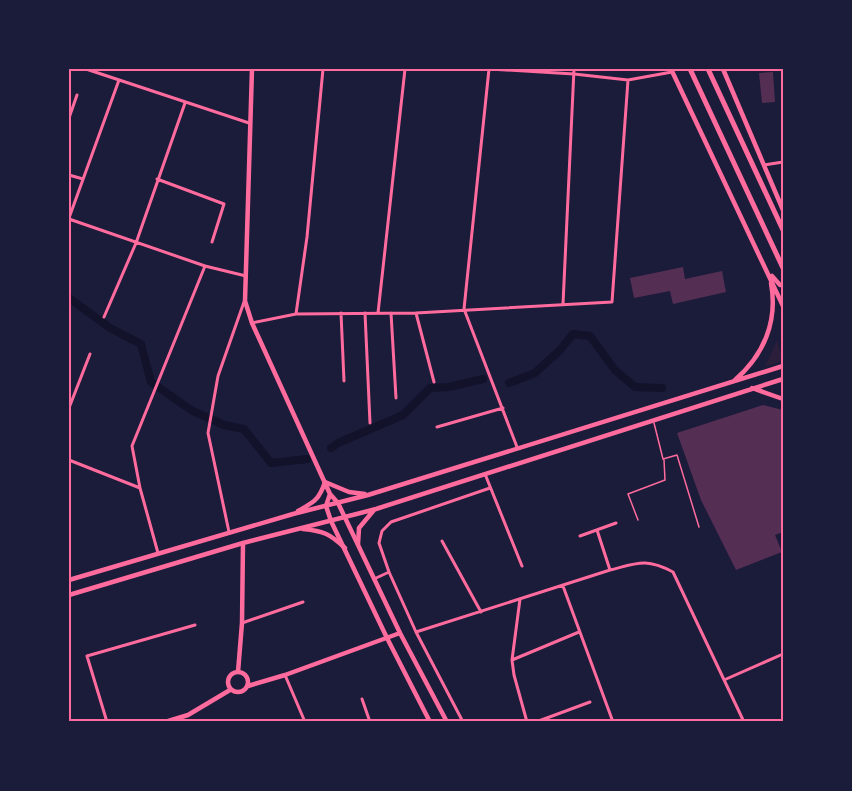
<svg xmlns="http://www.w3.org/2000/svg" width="852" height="791" viewBox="0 0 852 791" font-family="'Space Grotesk',sans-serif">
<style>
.green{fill:#2a1e3b}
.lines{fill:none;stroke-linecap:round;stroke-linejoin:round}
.canal{stroke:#12122b;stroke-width:8}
.building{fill:#542f53}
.service{stroke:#ff6b9d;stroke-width:1.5}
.minor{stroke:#ff6b9d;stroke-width:3}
.tertiary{stroke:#ff6b9d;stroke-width:4.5}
.secondary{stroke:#ff6b9d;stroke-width:4.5}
.trunk{stroke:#ff6b9d;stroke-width:5}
.neatline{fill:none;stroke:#ff6b9d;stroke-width:2}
</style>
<rect width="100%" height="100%" fill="#1b1b3a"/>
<path class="green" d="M777 340 783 361 765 367Z"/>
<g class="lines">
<path class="canal" d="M69 298 110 328 141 344 151 382 191 410 224 425 244 429 271 463 307 459
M509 383 535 373 560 350 573 334 590 336 615 370 635 387 662 388
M331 448 338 443 403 415 430 388 449 387 483 379"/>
</g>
<path class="building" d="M773 72 775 102 762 103 759 73Z
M683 267 685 279 722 271 726 292 673 304 670 291 634 298 630 278Z
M763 405 783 410V532L775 535 782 552 736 570 701 500 677 433Z"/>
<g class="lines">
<path class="service" d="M654 423 663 459 677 455 699 527
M638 520 628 494 665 480 664 460"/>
<path class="minor" d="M86 69 249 123
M489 69 464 309 517 447
M489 69 574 74 628 80 672 72
M69 118 77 95
M764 165 783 162
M69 175 83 179
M157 179 224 204 212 242
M69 218 119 80
M69 219 205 266 246 276
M563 304 574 69
M341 313 344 381
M365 313 370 423
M378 313 405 69
M391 313 396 398
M416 313 434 382
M296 314 307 237 323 69
M104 317 136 243 185 103
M252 323 296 314 416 313 612 302 628 80
M69 408 90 354
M437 427 503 408
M69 460 140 488
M485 474 522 566
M597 530 610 570
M229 532 208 433 218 376 244 302
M580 536 616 523
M442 541 481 612
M158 553 140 488 132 446 205 266
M374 579 389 572
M563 586 613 722
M520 599 512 660 514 675 527 722
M242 623 303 602
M416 632 610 570C638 563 646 558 673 572L744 722
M512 660 579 632
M285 675 305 722
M724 680 783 654
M362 699 370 722
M107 722 87 656 195 625
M463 722 416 632 389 572 379 543 382 531 391 522 490 488
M536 722 590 702"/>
<path class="tertiary" d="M252 69 245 301 252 323 330 494 338 503 400 633 447 722
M330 494 326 506 331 521 387 638 430 722
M228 682a10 10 0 1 1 20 0a10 10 0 1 1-20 0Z
M238 672 242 623 243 543
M248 686 285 675 400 633
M165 722 188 715 230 690"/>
<path class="secondary" d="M671 69 783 306
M723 69 783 210
M772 276 780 285H783
M735 380C764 355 778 321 771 283
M752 388 783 399
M298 511C314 502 319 500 325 482L349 492 365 494
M303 529C324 531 330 534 345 548
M358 544 359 528 374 510
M69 580 293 514 368 495 783 366
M69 595 243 543 376 509 783 379"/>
<path class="trunk" d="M690 69 783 268
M708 69 783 230"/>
</g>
<rect width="852" height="791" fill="none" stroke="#1b1b3a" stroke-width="141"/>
<rect x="70" y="70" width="712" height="650" class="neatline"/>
</svg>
